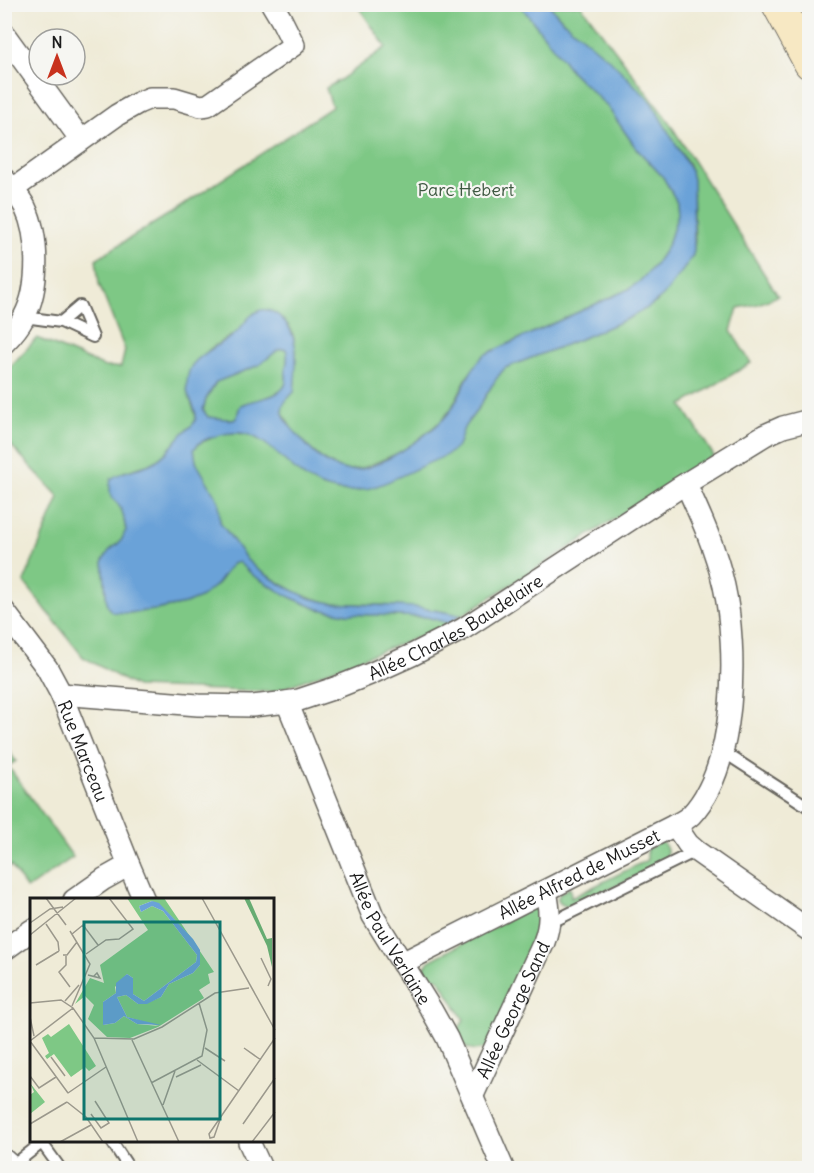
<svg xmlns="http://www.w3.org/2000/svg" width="814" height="1173" viewBox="0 0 814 1173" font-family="Delius,sans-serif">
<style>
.green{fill:#7ec885;stroke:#4d7250;stroke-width:1.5}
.water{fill:#6aa2d8;stroke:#435f7a;stroke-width:1.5;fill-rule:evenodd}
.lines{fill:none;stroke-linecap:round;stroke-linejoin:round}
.service-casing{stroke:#66645d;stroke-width:14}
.minor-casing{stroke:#66645d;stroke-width:24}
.secondary-casing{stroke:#66645d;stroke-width:34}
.service{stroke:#fff;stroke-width:10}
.minor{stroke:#fff;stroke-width:21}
.secondary{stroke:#f7e8c3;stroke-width:32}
.labels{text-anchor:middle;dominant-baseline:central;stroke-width:4.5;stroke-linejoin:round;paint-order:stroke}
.park-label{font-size:18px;fill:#3e5841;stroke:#f6f6f2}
.street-label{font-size:18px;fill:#1c1c1c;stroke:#f6f6f2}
.inset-road{fill:none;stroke:#9b988c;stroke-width:1.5}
.view{fill:#0f766e;fill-opacity:0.15;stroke:#0f766e;stroke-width:3}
.inset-edge{fill:none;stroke:#1c1c1c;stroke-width:3}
</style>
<rect width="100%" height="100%" fill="#f6f6f2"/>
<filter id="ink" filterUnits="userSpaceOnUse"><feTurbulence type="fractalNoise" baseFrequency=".0167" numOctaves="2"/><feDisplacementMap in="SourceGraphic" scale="12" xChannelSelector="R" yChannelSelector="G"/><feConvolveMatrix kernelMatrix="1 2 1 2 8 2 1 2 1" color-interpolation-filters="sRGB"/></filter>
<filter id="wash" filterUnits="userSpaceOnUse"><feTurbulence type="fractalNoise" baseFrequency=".008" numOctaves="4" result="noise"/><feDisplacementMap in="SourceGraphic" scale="24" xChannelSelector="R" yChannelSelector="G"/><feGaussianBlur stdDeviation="1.35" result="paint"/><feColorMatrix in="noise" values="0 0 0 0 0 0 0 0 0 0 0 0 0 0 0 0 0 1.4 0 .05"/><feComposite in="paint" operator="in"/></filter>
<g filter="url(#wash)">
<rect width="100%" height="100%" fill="#efebd7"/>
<path class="green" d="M357 5H520L557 52 571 71 607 106 636 148 663 177 677 202 678 214 669 242 663 253 655 265 640 281 629 289 488 353 467 377 451 409 441 421 410 446 396 454 363 468 348 470 341 469 325 461 308 447 292 429 283 413 282 409 283 403 294 392C295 377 298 348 293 335 290 324 280 316 271 311L211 348 194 364 189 373 187 387 188 394 195 413 196 420 194 424 185 431 166 453 153 463 123 472 112 498 118 504 123 514 126 531 121 541 109 551 103 561 107 604 128 613 154 610 185 604 217 584 232 564 238 562 254 576 279 591 292 598 318 609 348 614 427 617 448 623 446 612C408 605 370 605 331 603L301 595 258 570 247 560 220 522 218 502 196 462 194 449 200 443 221 434 237 433 250 435 268 444 304 477 324 487 339 491 374 487 443 456 458 446 464 427 478 409 497 377 505 368 583 338 629 318 657 302 693 255 695 241 693 180 689 164 679 150 549 5H581L669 122 778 296 758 304 738 308 731 331 751 363 682 405 714 456 442 628 273 692 136 687 83 657 24 582 59 497 7 441 5 442V372L37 338 105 367H121L125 350 99 284 96 259 171 213 332 107 326 88 340 80 386 47Z
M281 349H286C289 356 287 361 286 368 285 373 287 378 286 382 284 397 253 399 241 405L239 409 237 417 234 420 208 417 203 411 206 399 216 382 259 365 278 350Z
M4 745 16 761 8 766 73 857 27 889 11 866 5 870Z
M661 841C668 847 668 853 666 861L575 907C566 907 551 903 561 893 561 892 570 888 570 887L571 898 647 860V849Z
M532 907C542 908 541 917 542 926L486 1048C471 1053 459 1047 457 1031L464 1020 439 979 424 975V968L429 961Z"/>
<path class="water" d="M520 5H549L562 20 611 61 651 102 691 171 693 180 694 249 693 255 683 270 663 296 649 307 629 318 583 338 505 368C493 381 486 396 477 410 473 416 467 422 464 428 459 439 462 444 451 452 443 458 432 461 422 466 396 478 365 496 336 490 323 488 309 481 299 473 272 452 257 423 217 436 208 438 199 441 194 449L196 462 219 502 220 522 247 560 258 570 284 586 309 598 331 603 415 607 461 615 448 623 427 617 348 614 318 609 292 598 279 591 254 576 238 562 232 564 217 584 200 598 185 604 154 610 128 613 112 612 110 610 107 604 103 561 109 551 121 541 126 530 123 514 118 504 112 498 110 493V485L111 479C124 469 140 470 154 462 166 456 174 443 183 433 186 430 190 428 193 424 201 416 191 403 188 394 186 387 187 374 191 367 197 356 220 344 231 337 242 330 247 314 261 310 267 309 273 312 278 315 302 334 296 365 294 392 291 395 288 398 285 402 277 411 289 426 296 433 309 449 325 467 347 470 374 474 436 432 451 410 463 391 467 372 484 355L629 289 640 281 655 265 663 253 669 242 678 214 677 202 663 177 636 148 607 106 571 71 557 52ZM281 349H286C289 356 287 361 286 368 285 373 287 378 286 382 284 398 253 399 241 405L239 409 237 417 234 420 208 417 203 410 206 399 216 382 259 365 278 350Z"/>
</g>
<g filter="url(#ink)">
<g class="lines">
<g class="service-casing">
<path id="service" d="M24 317 61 322 93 337 80 306 61 322
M722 751 810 808
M550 923 696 851
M112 1142 129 1168
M42 1143 60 1168
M11 1167 43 1142"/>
</g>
<g class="minor-casing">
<g id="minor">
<path d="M4 34 81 140"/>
<path d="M13 189 117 115 138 103 150 98H174L201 106 208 105 294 45 281 19 272 4"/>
<path d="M4 343C12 335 19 327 24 317 40 288 39 236 25 207 20 197 12 189 5 180"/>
<path id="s1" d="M4 611 47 668 61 694 129 865 144 900"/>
<path id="s2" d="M61 694 198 705 252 706 279 703 299 700 335 688 370 674 412 655 463 629 677 489 765 435 783 427 810 420"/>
<path id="s3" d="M287 702 373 916 432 1011 447 1038 503 1168"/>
<path d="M675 825 688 844 696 851 810 931"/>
<path d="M74 900 104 879 129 865"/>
<path d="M4 950 32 930"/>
<path id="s4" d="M402 963 675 825C681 822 686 820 691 815 737 766 738 649 724 586 716 550 701 517 686 484"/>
<path id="s5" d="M473 1095 544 942C551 923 550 911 546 891"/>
<path d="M249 1142 261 1168"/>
<path d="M4 1160 13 1168"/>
</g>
</g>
<g class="secondary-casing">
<path id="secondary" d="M778 4 810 63"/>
</g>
<use href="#service" class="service"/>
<use href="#minor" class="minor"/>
<use href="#secondary" class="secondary"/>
</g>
</g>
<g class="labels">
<g class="park-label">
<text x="466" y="189">Parc Hebert</text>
</g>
<g class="street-label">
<text stroke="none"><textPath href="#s2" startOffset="412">Allée Charles Baudelaire</textPath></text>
<text stroke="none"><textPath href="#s1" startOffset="162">Rue Marceau</textPath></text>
<text stroke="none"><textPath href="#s4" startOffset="198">Allée Alfred de Musset</textPath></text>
<text stroke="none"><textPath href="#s3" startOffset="258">Allée Paul Verlaine</textPath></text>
<text stroke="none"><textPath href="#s5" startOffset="94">Allée George Sand</textPath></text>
</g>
</g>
<g transform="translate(30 898)">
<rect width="244" height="244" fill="#efebd7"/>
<path d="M97 0H134L184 74 178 76 180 85 169 92 174 100 128 129 100 140 77 139 58 121 64 107 55 98 45 106 60 80 74 85 70 67 118 32ZM122 3 136 13 156 34 170 53V67L163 75 139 86 131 99 117 105 108 106 96 97 87 99 97 119 129 128 107 126 94 118 85 125 73 127V104L86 95 85 89 97 76 103 80V96L114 103 166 64 167 57 133 13 122 8 111 14 109 8ZM39 126 66 168 59 173 55 169 41 179 24 156 17 161 15 158 19 155 12 140 18 136 21 139ZM0 185 15 204 0 216V197L4 194Z" fill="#7ec885" fill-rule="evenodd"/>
<path d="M214 0H219L237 41 242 40V69L237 48Z" fill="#66ac72"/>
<path d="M122 3 129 5 163 41 170 52V67L163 75 139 86 131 99 117 106H108L96 97 87 99 97 119 131 127 107 126 94 118 85 125 73 127V104L86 95V85L97 76 103 80V96L114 103 166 64 167 57 133 13 122 8 111 14 109 8Z" fill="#6aa2d8"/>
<path class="inset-road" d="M16 0 36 27M172 0 245 132M0 25 20 11 33 9M16 26 28 44 29 53M40 33 60 66 42 108M42 36 53 27 68 47M0 37 46 0M56 56 76 42 89 41 103 31 79 0M33 57H37L47 44M36 58V67L29 74 40 89M231 60 241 81 238 88M6 67 29 53M58 77 70 80 67 75 64 78M35 103 49 87M0 105 31 102 43 110 64 140 108 244M0 119 4 138M64 140 104 141 132 129 185 95 219 90M102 142 149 244M0 143 38 195M0 143 43 110M175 150 195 163M214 150 231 162M21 159 35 178M167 162 209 193M0 178 9 190 26 179M146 179 171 167M121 185 172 158 177 132 169 105M38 195 76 169M37 204 56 219 73 244M133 207 145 173M61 216 71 230 79 225 65 203M190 222 184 239 180 240 179 236 245 140M0 226 37 204M213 226 245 180M30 244 61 227M222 244 245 214"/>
<path class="view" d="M54 24H190V221H54Z"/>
<rect width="244" height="244" class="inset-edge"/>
</g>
<rect width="814" height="1173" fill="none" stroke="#f6f6f2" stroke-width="24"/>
<g transform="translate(57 57)"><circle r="28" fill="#f6f6f2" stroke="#9f9f9c" stroke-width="1.5"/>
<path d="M0-4.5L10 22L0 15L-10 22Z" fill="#c8321e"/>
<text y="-9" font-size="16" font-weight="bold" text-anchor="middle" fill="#1c1c1c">N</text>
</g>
</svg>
